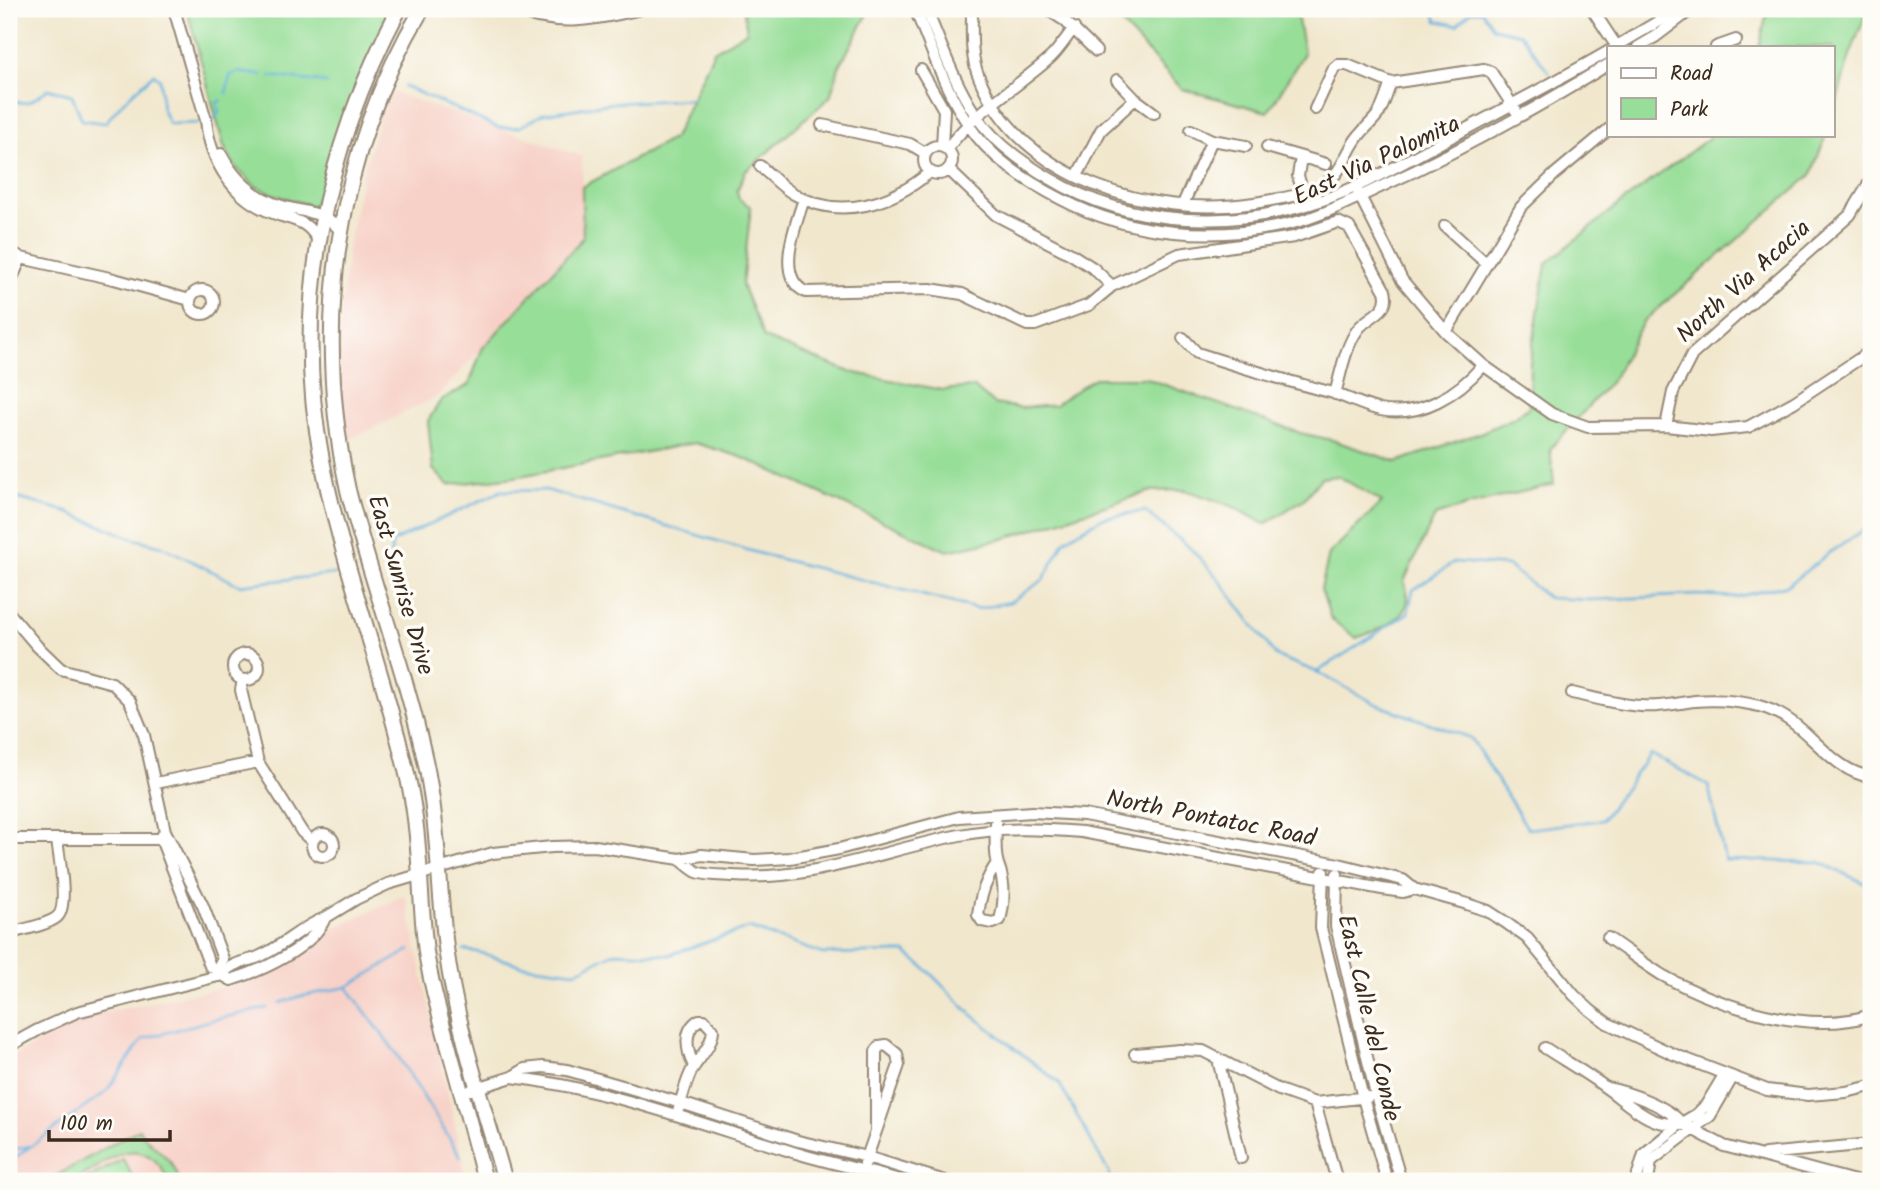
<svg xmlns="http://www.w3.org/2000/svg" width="1880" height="1190" viewBox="0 0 1880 1190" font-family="Kalam,sans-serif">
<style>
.built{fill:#f7d1c7}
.green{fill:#97de98;stroke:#69845b;stroke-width:2}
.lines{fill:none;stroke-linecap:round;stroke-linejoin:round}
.stream{stroke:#65b1de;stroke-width:2.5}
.minor-casing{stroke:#968876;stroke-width:14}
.major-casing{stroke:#968876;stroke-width:18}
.minor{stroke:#fff;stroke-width:10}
.major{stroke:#fff;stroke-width:14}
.labels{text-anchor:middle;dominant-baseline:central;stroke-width:7;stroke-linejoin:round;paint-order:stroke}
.street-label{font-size:24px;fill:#3b2a1e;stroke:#fdfcf7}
</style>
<rect width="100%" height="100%" fill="#fdfcf7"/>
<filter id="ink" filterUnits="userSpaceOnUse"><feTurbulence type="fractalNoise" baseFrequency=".0143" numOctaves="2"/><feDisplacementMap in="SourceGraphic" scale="14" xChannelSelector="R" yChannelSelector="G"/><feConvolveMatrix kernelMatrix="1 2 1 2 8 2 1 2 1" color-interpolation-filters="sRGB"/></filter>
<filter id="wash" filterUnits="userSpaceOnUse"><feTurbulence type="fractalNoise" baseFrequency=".00686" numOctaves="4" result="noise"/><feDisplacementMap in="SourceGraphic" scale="28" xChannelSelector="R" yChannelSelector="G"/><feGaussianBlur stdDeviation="1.57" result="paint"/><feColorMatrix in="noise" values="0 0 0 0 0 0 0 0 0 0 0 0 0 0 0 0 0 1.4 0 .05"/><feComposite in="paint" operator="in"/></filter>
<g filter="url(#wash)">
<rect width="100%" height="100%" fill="#f1e7cd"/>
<path class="built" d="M388 91 582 156 583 238 438 396 345 442 339 394 338 346 348 247 362 176Z
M405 895 467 1181H9V1059L84 1017 248 982 330 930Z"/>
<path class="green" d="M187 9H399L334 164 313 206 275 195 255 186 236 168 224 147Z
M743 9H865L866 17 839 67 830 97 745 172 737 191 739 199 751 207 742 285 764 338 850 372 942 390 974 387 994 404 1021 408 1055 405 1094 378H1146L1300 433 1332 440 1397 462 1480 433 1514 418 1529 407 1530 362 1546 264 1617 206 1713 135H1826L1811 175 1643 322 1613 379 1550 449 1554 484 1466 506 1435 516 1404 581C1405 586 1408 593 1408 598 1407 621 1374 632 1356 638L1331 619 1321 589 1329 554 1382 502 1338 476 1321 478 1304 499 1265 524 1232 506 1185 490 1151 491 1003 539 947 551 741 457 695 443 515 477 448 485 433 469 428 421 441 400 469 385 482 349 583 238 582 187 674 138 714 51 747 31Z
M1108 9H1296L1304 53 1268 112 1182 89Z
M1768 9H1868L1850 55 1833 115V47H1759Z
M139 1129C151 1150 174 1155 179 1181H168C164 1170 159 1162 149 1156 118 1139 97 1175 69 1181 62 1183 54 1181 47 1181Z
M123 1159 135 1181H83Z"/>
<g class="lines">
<path class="stream" d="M1433 9 1437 21 1457 25 1471 11H1482L1494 28 1520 34 1549 72
M270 76 327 83
M404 86 499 128 520 127 543 114 613 103 693 99
M226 93 230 76 237 72 262 75
M9 100C27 106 33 101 48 89L72 95 82 120 105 123 122 103 154 74 160 79 162 108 169 124 202 123
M212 121 219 113 217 103 221 100
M9 496 61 510 135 539 162 546 239 585 343 573
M390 563 392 542 501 491 546 490 761 554 977 609 1010 602 1043 580 1065 540 1102 518 1145 511 1190 548 1217 577 1276 656 1317 672 1408 613 1413 590 1455 562 1508 566 1549 598 1591 600 1698 595 1736 597 1788 585 1829 553 1871 525
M1317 672 1378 705 1471 738 1528 829 1602 820 1650 754 1708 785 1725 860 1819 862 1871 886
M464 950 478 952 521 965 575 972 616 952 669 955 749 928 823 954 905 952 928 971 971 1014 1059 1083 1109 1173 1110 1181
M347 987 396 1053 461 1157
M280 1003 298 997 347 987 410 950
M9 1151 29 1146
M9 1162 106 1092 143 1039 212 1020 267 1008
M529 1175H543L557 1181"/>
</g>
</g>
<g filter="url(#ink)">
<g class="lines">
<g class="minor-casing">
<path id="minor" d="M174 9 206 120C210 161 233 199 273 213 294 221 306 219 318 240
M512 9C557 28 596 20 641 9
M915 9C931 47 945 90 968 124 990 158 1026 181 1061 199 1131 236 1217 242 1293 223 1321 216 1350 201 1376 189 1456 153 1534 110 1609 64
M926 9C941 44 954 82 975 114 996 146 1032 169 1065 187 1154 233 1267 228 1357 186 1389 171 1420 154 1451 137 1504 109 1557 81 1609 51
M972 9C972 31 970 57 979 77 1021 180 1152 219 1254 203 1275 199 1308 196 1325 184 1341 173 1345 156 1355 141 1362 130 1372 123 1379 113 1384 104 1387 93 1391 83
M1592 9 1617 47
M1050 11 1064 20 1096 51
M1615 47 1669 15 1676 9
M1638 47 1655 37 1692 9
M1716 47 1736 40
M921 70 944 110 942 146
M1117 80 1135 99 1154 113
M1315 109 1334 68 1338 65H1347L1391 83 1484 69 1491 72 1516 111
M822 125 910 144 925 153
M1191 130 1212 140 1246 146
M924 160a14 14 0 1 1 28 0a14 14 0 1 1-28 0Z
M1267 147 1326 164
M947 149C975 111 1015 89 1050 58 1059 50 1066 38 1074 28
M221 154C235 180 254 198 282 206 303 213 326 210 340 231
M1301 157 1298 176 1303 192
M760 166C771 175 781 187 794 194 840 221 892 204 930 172
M948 169 996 215 1071 254 1093 268 1112 286
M1077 176 1101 130 1135 99
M1358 192 1402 280 1446 332 1483 365 1552 414 1588 427 1666 426 1711 431 1748 427 1794 402 1871 351
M804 199C796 224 774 278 806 292L930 289 962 294 1027 325H1035L1089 305 1112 286 1179 254 1294 237 1338 222 1349 227 1385 291C1391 312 1369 315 1358 329 1345 347 1341 373 1335 394
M1183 204 1212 140
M1445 226 1487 264
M9 250 21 258 114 279 190 300
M9 285 21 258
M190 302a12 12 0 1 1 24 0a12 12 0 1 1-24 0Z
M1446 332 1521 207 1555 174 1609 129
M1183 338 1197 353C1241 367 1285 381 1330 392 1347 397 1363 406 1380 410 1421 418 1458 394 1483 365
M1666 426 1673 392 1692 355 1850 215 1871 180
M9 613 37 646 61 669 112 683 130 701 144 735 165 831 203 906 223 959 217 970
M233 667a13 13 0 1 1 26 0a13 13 0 1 1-26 0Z
M243 680 241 690 258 762 302 832 312 841
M1572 693C1595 698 1618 705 1641 706 1660 708 1677 703 1695 701 1716 699 1739 701 1759 706 1809 719 1826 770 1871 777
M156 783 258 762
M996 823C996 835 994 853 998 864 1005 882 1005 901 1000 920L993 923 982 921 978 915C980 895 986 879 997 863
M163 834 161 839 210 966 217 970 219 976
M312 845a11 11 0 1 1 22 0a11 11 0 1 1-22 0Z
M9 839H169
M680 859C685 863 691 869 697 872 708 876 723 875 734 876 813 881 884 850 960 835 1001 827 1041 829 1082 832L1382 889 1403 892 1414 889
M1323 872 1321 928 1363 1098 1387 1181
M1337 874 1336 926 1376 1095 1401 1181
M325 918 356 899 388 884 493 853 552 847 595 846 680 859 702 855 754 860 790 858 839 849 959 817 1032 812 1084 815 1339 864 1403 880 1414 889 1464 903 1488 911 1505 922 1527 938 1574 995 1590 1010 1607 1023 1673 1054 1767 1090 1808 1095 1846 1092 1871 1086
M9 933C21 930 48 925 57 917 69 908 59 856 57 840
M1608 938C1626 950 1644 964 1662 975 1718 1006 1808 1036 1871 1015
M9 1046 38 1030 77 1012 222 975C230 963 244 962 256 958 282 948 300 927 325 918 313 948 261 971 231 980L222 975
M1545 1048C1565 1061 1586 1073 1605 1087 1628 1103 1651 1129 1681 1123 1668 1106 1628 1092 1607 1088
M1135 1054 1180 1050 1203 1051 1279 1090 1315 1103 1368 1097
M1218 1059 1241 1158
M512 1077C608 1089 698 1123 790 1151 827 1163 866 1170 903 1181
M471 1090 512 1077 525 1069 543 1067 567 1070 681 1103 798 1141 867 1157 945 1181
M1315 1103 1337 1181
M679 1108C683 1095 687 1076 695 1065 703 1054 712 1044 713 1030L704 1020H699C683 1030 686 1050 694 1066
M1681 1123 1724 1146 1855 1181
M1765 1154 1871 1144
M865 1163 899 1065 897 1054 886 1045 880 1046 876 1051V1130
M1636 1181 1644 1154 1680 1124 1697 1114 1706 1105 1724 1075
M1648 1181 1651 1161 1710 1116 1732 1078"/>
</g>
<g class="major-casing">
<path id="major" d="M399 9C325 149 291 303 322 460 343 570 385 674 409 783 421 838 419 896 426 952 431 986 441 1019 450 1052 462 1095 474 1138 485 1181
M422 9C336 154 312 325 348 490 371 580 405 669 425 760 439 824 438 890 447 955 458 1032 484 1107 505 1181"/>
</g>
<use href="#minor" class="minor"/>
<use href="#major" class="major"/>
</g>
</g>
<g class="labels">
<g class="street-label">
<text transform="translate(1377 161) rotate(-25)">East Via Palomita</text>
<text transform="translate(1744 282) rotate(-42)">North Via Acacia</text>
<text transform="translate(400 585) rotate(74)">East Sunrise Drive</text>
<text transform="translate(1211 819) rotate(11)">North Pontatoc Road</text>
<text transform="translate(1368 1018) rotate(77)">East Calle del Conde</text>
</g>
</g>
<rect width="1880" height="1190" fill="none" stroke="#fdfcf7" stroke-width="35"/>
<rect x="1607" y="46" width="228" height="91" fill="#fdfcf7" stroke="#afa8a0" stroke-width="2"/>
<rect x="1621" y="68" width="35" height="10" fill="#ffffff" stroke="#afa8a0" stroke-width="2"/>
<text x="1670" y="80" font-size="21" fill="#3b2a1e">Road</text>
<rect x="1621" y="98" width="35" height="21" fill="#97de98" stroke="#afa8a0" stroke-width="2"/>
<text x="1670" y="116" font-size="21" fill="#3b2a1e">Park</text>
<path d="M49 1130v10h121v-10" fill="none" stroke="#3b2a1e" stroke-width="3.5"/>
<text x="60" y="1130" font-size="21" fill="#3b2a1e" stroke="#fdfcf7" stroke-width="5" paint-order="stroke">100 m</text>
</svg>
